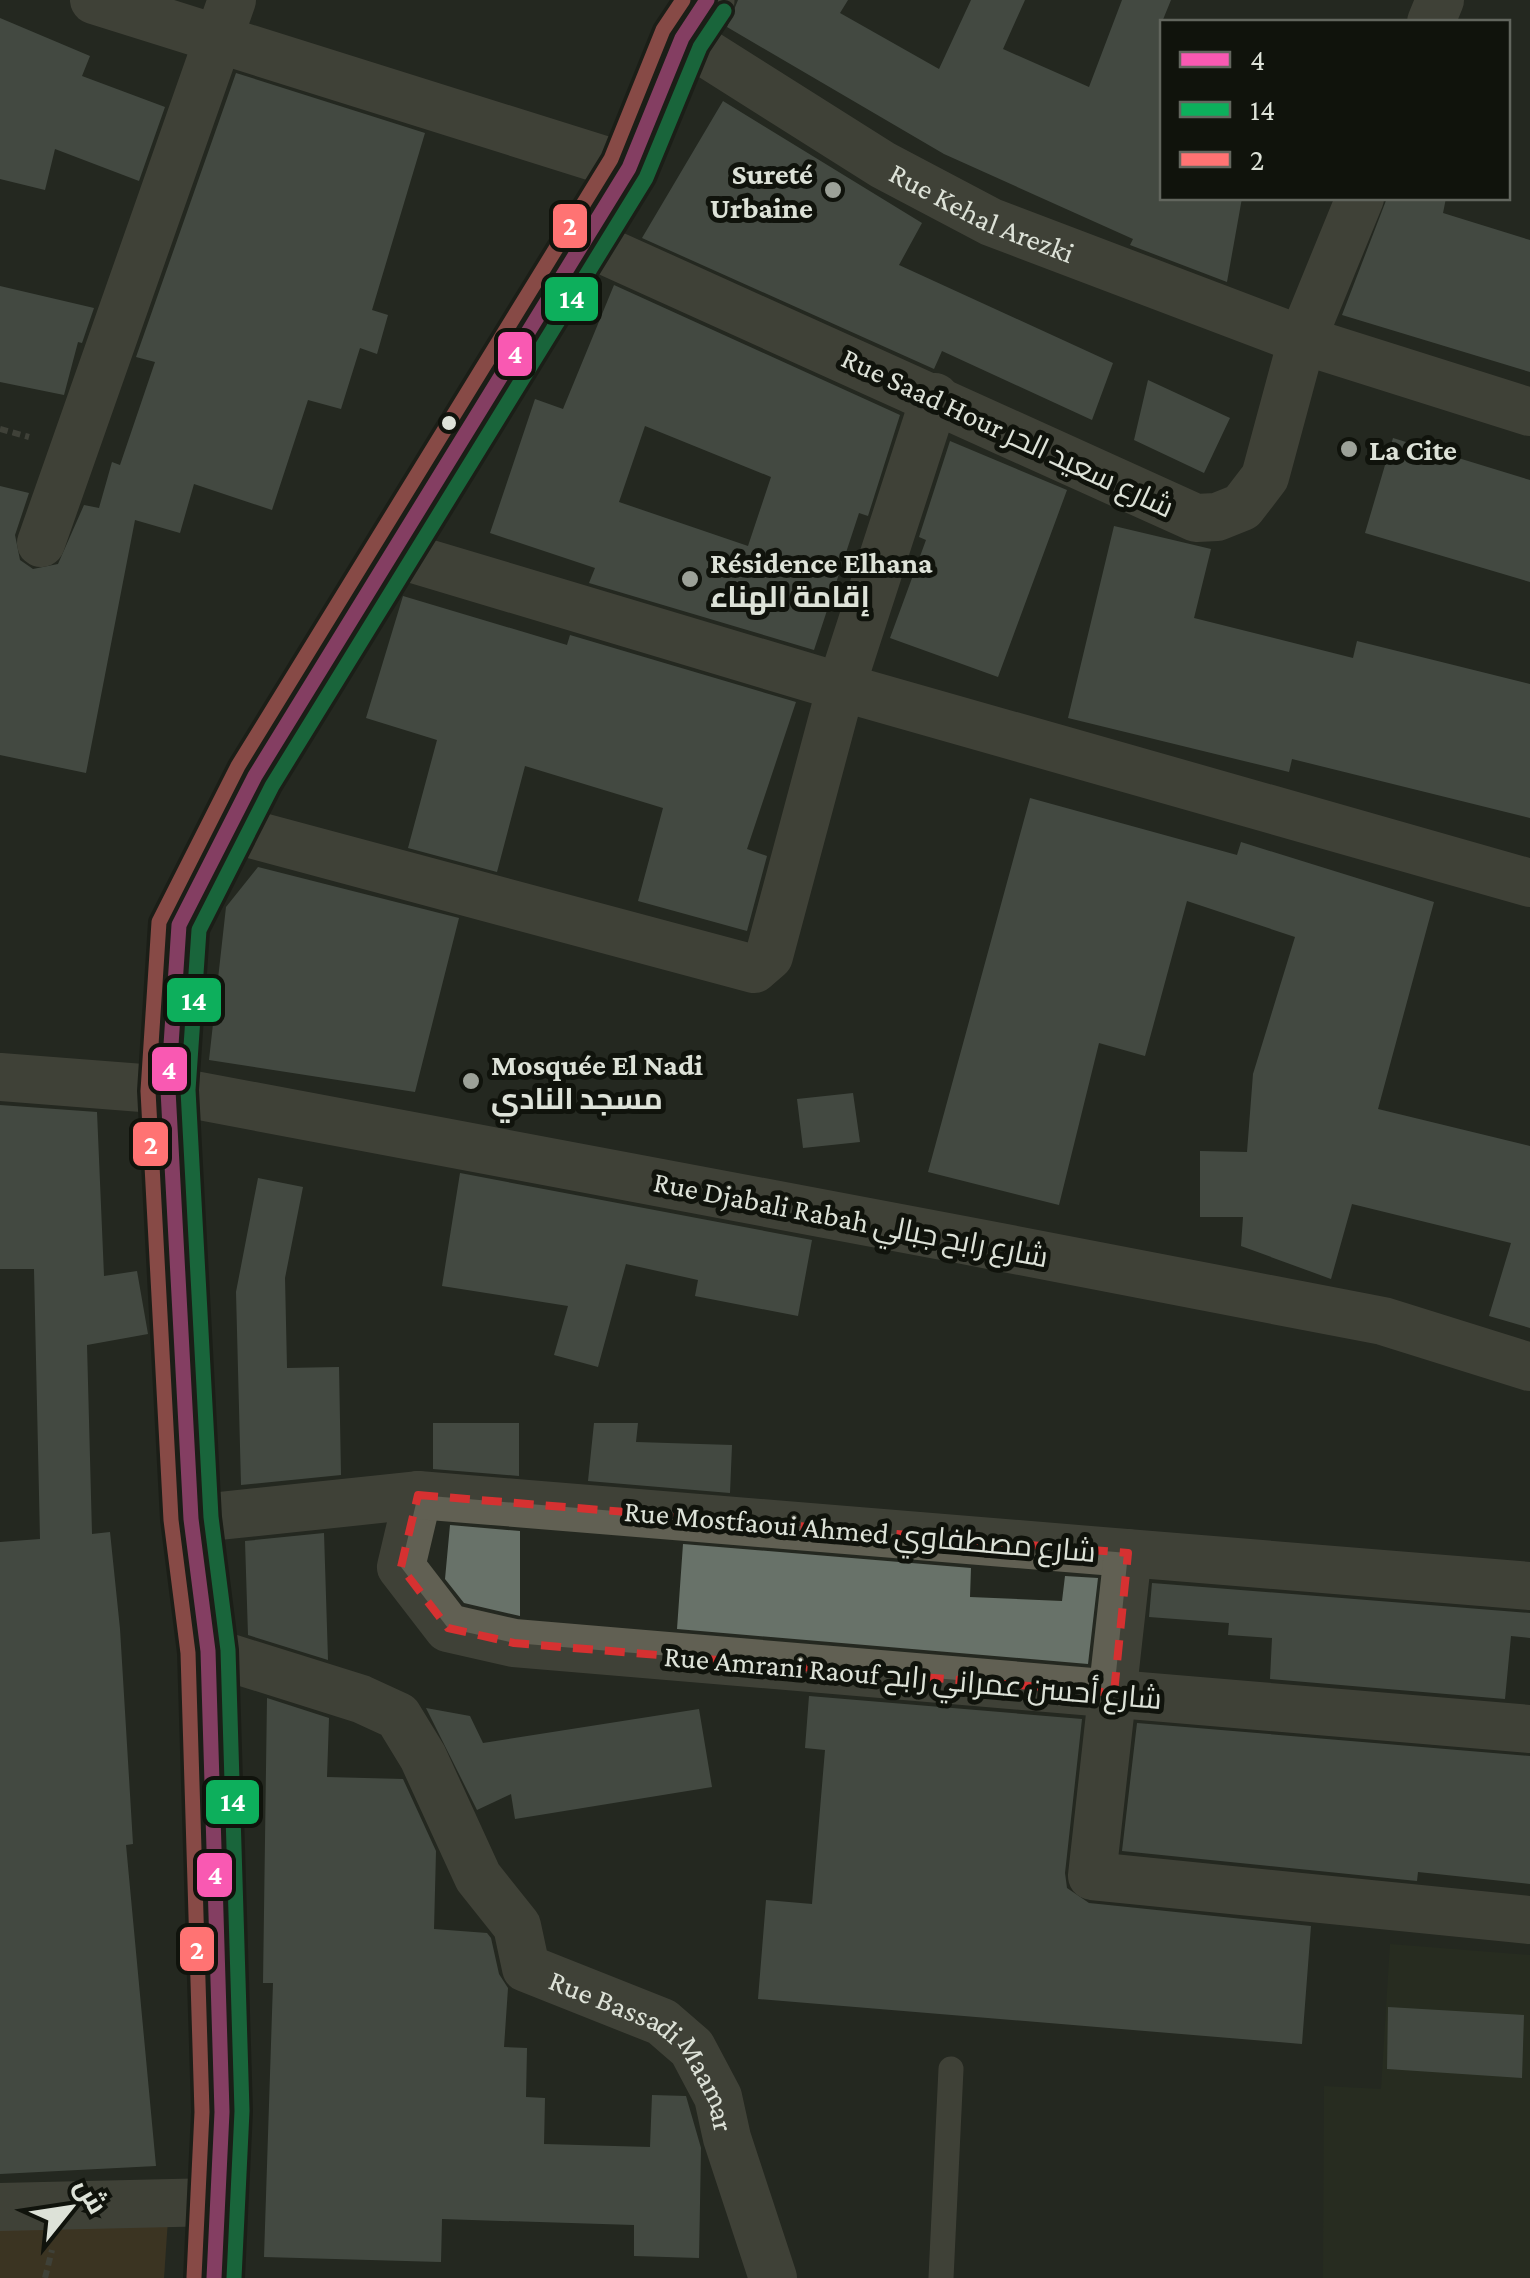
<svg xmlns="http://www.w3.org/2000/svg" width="1530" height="2278" viewBox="0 0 1530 2278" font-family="'Crimson Pro',Cairo,serif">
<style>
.built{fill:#2a321f}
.green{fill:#584324}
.building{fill:#687269;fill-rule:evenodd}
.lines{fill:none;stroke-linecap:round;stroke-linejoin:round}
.path{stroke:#606056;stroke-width:6;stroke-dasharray:8 5;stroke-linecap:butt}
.lane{stroke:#616053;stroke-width:25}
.street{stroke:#616053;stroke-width:48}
.primary{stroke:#605f50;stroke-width:55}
.bus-1-casing{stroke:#10130c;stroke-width:22}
.bus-2-casing{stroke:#10130c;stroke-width:22}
.bus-3-casing{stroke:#10130c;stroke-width:22}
.bus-1{stroke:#f959b2;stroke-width:15}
.bus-2{stroke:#0daf5c;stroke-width:15}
.bus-3{stroke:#ff7373;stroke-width:15}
.marked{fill:none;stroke:#d63131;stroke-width:8;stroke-dasharray:20 12;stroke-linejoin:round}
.poi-dot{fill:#9ca198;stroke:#10130c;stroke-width:4}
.bus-dot{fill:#dde2d8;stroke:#10130c;stroke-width:4}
.labels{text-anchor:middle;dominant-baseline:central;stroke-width:10;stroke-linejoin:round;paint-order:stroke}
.poi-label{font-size:30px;font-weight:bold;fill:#dde2d8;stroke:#10130c;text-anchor:start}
.street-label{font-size:30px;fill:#dde2d8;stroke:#10130c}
.line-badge{stroke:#10130c;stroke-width:4}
.badge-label{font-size:28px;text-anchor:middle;font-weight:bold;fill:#fff}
</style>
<rect width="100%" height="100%" fill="#242820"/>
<path class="built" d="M1390 1944 1530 1955V2278H1323L1324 2086 1381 2089Z"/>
<path class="green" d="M168 2219 164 2278H0V2226Z"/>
<path class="building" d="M738 0H848L840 13 939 69 971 0H1025L1003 49 1089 87 1122 0H1171L1162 22V198H1242L1227 282 1130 245 1133 239 944 154 727 27Z
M0 18 90 56 82 76 165 107 139 181 55 149 45 190 0 179Z
M236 73 425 133 372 310 388 315 377 354 360 348 341 409 308 400 272 510 194 484 180 533 135 520 86 773 0 755V486L29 493 15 535 20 560 33 569 58 564 84 505 99 508 112 462 120 465 155 362 136 357Z
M723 101 922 223 899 265 1113 363 1092 420 942 351 934 369 642 238Z
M1387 198H1446L1443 213 1530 240V372L1342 315Z
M614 285 900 415 868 516 859 513 814 650 589 583 595 568 490 533 535 399 563 409ZM645 426 771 477 748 546 619 502Z
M0 286 94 308 82 343 78 342 64 395 0 382Z
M1148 380 1230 418 1204 473 1134 440Z
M1393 438 1530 480V582L1365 533Z
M950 441 1067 490 998 677 890 638 926 540 919 537Z
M1114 526 1211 549 1194 618 1353 658 1357 641 1530 684V818L1292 759 1289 772 1068 718Z
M403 596 567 645 570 635 796 702 747 849 767 856 747 931 638 901 663 808 525 766 497 872 408 848 437 740 366 718Z
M1030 798 1237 855 1241 842 1434 902 1378 1109 1530 1146V1328L1489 1316 1511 1243 1352 1204 1331 1279 1241 1246 1243 1217H1200V1151L1247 1152 1253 1074 1295 937 1187 901 1145 1056 1099 1043 1059 1205 928 1172Z
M258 867 459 918 415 1092 209 1060 226 907Z
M853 1093 860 1142 803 1148 797 1099Z
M0 1105 97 1112 104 1276 137 1271 148 1334 87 1345 92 1534 110 1532 120 1629 133 1844 126 1845 156 2166 0 2174V1542L40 1539 34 1269H0Z
M460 1173 812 1240 798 1316 695 1296 698 1280 626 1264 598 1367 554 1355 568 1306 442 1286Z
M258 1178 303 1187 285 1278 287 1368 339 1367 341 1475 241 1485 236 1292Z
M433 1423H519V1476L433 1469Z
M594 1423H638L636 1442 732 1445 730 1493 588 1481Z
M450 1525 520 1531V1616L464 1603 445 1579Z
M324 1533 328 1660 248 1635 245 1541Z
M683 1544 971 1568 970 1597 1062 1601 1065 1576 1098 1578 1088 1664 677 1629Z
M1152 1583 1530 1613V1638L1511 1636 1505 1699 1270 1679 1272 1638 1228 1635 1229 1623 1149 1617Z
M809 1696 1082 1719 1065 1873 1067 1888 1089 1903 1311 1926 1302 2044 758 1999 766 1900 812 1904 825 1750 805 1748Z
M267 1698 329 1718 327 1777 403 1779 436 1851 434 1929 487 1933 491 1938 499 1974 508 1988 504 2047 527 2048 526 2097 545 2098 544 2144 650 2147 652 2095 686 2096 701 2148 699 2258 634 2256V2225L442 2219 441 2262 264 2257 273 1983H263Z
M426 1708 470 1716 483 1743 699 1709 712 1787 515 1819 511 1794 477 1810Z
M1137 1723 1530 1756V1884L1418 1872 1417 1881 1122 1851Z
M1388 2007 1524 2015 1522 2078 1387 2069Z"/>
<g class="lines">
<path class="path" d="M0 429 29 437
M45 2278 52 2250"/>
<path class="lane" d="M941 2278 951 2069"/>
<g class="street">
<path d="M94 0 629 168"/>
<path d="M1431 22 1440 0"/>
<path id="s1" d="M682 38 883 165 991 222 1302 340 1530 412"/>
<path d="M581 240 1196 518 1217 517 1242 507 1265 477 1302 340 1360 198"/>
<path d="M41 543 232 0"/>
<path d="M390 552 841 687 1530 883"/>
<path d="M228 828 754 969 769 956 841 687 935 397"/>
<path d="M0 1077 168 1090 953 1238 1383 1321 1530 1367"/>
<path d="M418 1495 401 1567 448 1628 514 1643 1530 1729"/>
<path d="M191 1519 418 1495 1530 1586"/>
<path d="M1128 1553 1092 1876 1530 1920"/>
<path id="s2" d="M208 1651 361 1699 398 1716 423 1757 478 1877 517 1926 526 1968 662 2022 692 2048 718 2097 727 2138 773 2278"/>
<path d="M0 2207 216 2202"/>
</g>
<path class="primary" d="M214 2278 222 2112 208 1651 191 1519 168 1090 179 925 255 776 629 168 682 38 707 0"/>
<g class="bus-1-casing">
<path id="bus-1" d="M214 2278 222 2112 208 1651 191 1519 168 1090 179 925 255 776 629 168 682 38 707 0"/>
</g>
<g class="bus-2-casing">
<path id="bus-2" d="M234 2278 242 2111 228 1650 211 1517 188 1090 199 930 272 786 646 178 700 47 724 11"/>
</g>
<g class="bus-3-casing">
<path id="bus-3" d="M194 2277 202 2112 188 1653 171 1520 148 1091 159 922 238 766 611 159 663 30 683 0"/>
</g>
<use href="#bus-1" class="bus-1"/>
<use href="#bus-2" class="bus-2"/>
<use href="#bus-3" class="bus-3"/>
</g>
<path d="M0 0H1530V2278H0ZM418 1495 1128 1553 1114 1693 514 1643 448 1628 401 1567Z" fill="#242820" fill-opacity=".55" fill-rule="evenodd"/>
<path class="marked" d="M418 1495 1128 1553 1114 1693 514 1643 448 1628 401 1567Z"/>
<g class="poi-dot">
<circle cx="833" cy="190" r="10"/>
<circle cx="1349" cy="449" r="10"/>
<circle cx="690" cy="579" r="10"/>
<circle cx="471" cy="1081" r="10"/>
</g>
<circle class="bus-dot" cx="449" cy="423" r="9"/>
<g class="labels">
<g class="poi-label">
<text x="813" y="173" text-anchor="end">Sureté<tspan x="813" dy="34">Urbaine</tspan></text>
<text x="1369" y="449">La Cite</text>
<text x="710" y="562">Résidence Elhana<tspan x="710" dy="34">إقامة الهناء</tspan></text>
<text x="491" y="1064">Mosquée El Nadi<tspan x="491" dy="34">مسجد النادي</tspan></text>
</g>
<g class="street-label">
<text stroke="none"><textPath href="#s1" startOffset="348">Rue Kehal Arezki</textPath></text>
<text transform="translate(1008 432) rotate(25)">Rue Saad Hour شارع سعيد الحر</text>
<text transform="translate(851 1219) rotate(11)">Rue Djabali Rabah شارع رابح جبالي</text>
<text transform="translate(860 1531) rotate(5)">Rue Mostfaoui Ahmed شارع مصطفاوي</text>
<text transform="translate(913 1677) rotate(5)">Rue Amrani Raouf شارع أحسن عمراني رابح</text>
<text stroke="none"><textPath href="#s2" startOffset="638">Rue Bassadi Maamar</textPath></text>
</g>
</g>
<g class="line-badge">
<rect x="551" y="202" width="38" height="48" rx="10" fill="#ff7373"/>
<rect x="543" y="275" width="57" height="48" rx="10" fill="#0daf5c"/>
<rect x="496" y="330" width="38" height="48" rx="10" fill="#f959b2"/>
<rect x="165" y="976" width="58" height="48" rx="10" fill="#0daf5c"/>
<rect x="150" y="1045" width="39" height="48" rx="10" fill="#f959b2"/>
<rect x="131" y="1120" width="39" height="48" rx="10" fill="#ff7373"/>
<rect x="204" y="1778" width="57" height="48" rx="10" fill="#0daf5c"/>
<rect x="195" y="1851" width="39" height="48" rx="10" fill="#f959b2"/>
<rect x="178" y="1925" width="38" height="48" rx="10" fill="#ff7373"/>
</g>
<g class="badge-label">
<text x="570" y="235">2</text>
<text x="572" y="308">14</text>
<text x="515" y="363">4</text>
<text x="194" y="1010">14</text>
<text x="169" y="1079">4</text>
<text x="151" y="1154">2</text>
<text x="233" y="1811">14</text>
<text x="215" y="1884">4</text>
<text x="197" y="1959">2</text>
</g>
<rect x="1160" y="20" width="350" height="180" fill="#10130c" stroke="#62665e" stroke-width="2.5"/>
<rect x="1180" y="52" width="50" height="15" fill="#f959b2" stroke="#62665e" stroke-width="2.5"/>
<text x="1250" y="70" font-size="30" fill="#dde2d8">4</text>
<rect x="1180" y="102" width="50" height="15" fill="#0daf5c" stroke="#62665e" stroke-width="2.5"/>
<text x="1250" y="120" font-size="30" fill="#dde2d8">14</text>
<rect x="1180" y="152" width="50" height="15" fill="#ff7373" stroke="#62665e" stroke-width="2.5"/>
<text x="1250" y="170" font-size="30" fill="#dde2d8">2</text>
<g transform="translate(70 2208) rotate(60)" stroke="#10130c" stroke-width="8" paint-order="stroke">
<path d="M0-8L18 38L0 25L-18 38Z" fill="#dde2d8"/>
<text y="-15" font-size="28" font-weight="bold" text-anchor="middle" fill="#dde2d8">ش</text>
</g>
</svg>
